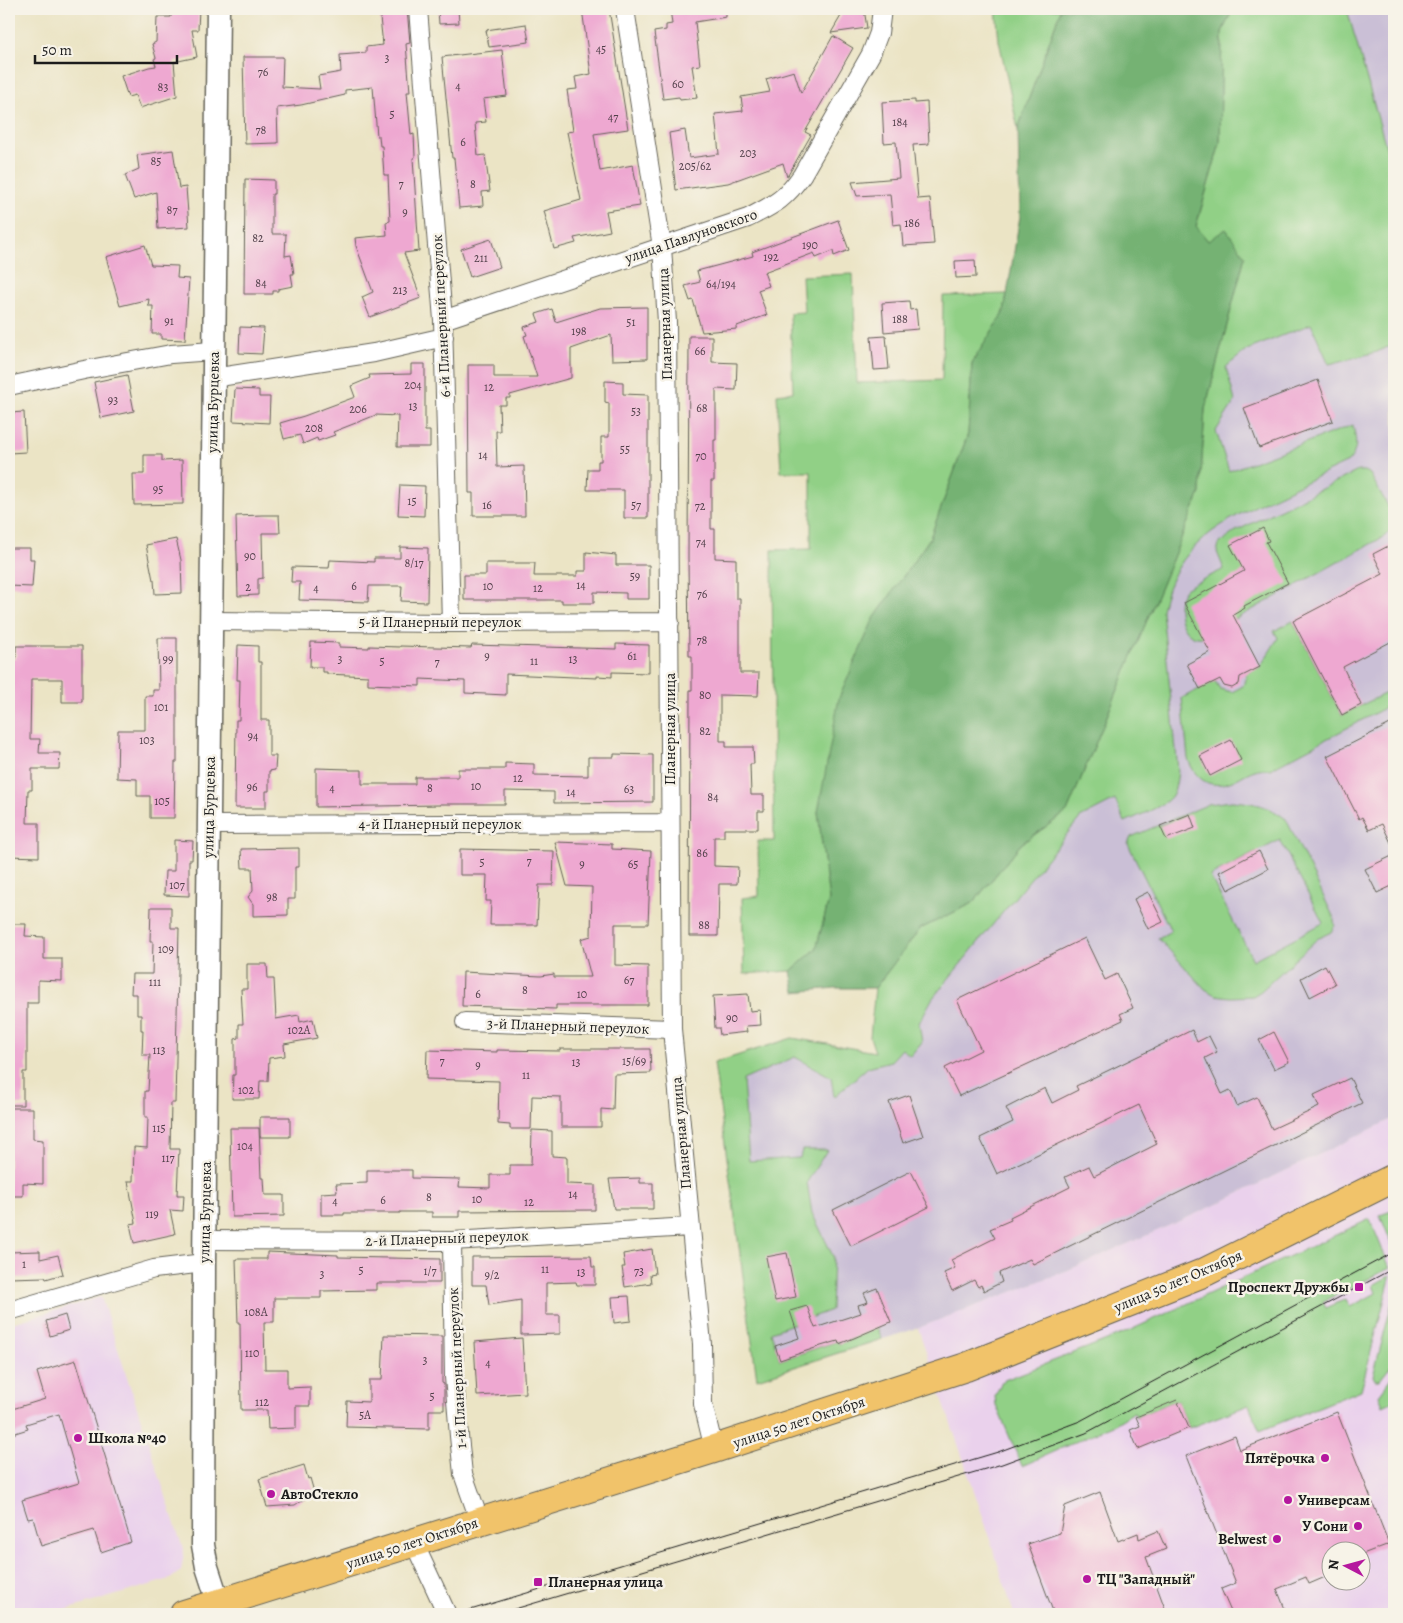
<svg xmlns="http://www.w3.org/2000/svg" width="1403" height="1623" viewBox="0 0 1403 1623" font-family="Alegreya,serif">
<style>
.built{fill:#ead1ec;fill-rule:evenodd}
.industrial{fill:#cabfd6}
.green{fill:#91d086;stroke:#567651;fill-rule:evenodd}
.forest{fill:#74b273;stroke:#486748}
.building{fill:#eea8d1}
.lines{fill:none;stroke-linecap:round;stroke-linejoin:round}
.minor-casing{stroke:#646257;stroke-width:20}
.tertiary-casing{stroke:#646257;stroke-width:25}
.primary-casing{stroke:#646257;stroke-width:30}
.minor{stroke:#fff;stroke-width:18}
.tertiary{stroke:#fff;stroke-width:22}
.primary{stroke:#f1c36a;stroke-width:28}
.tram{stroke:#1c1c1c;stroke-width:1}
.poi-dot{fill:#b5179e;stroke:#f7f3e8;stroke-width:2}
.labels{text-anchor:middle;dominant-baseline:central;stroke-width:5;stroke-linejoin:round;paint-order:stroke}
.number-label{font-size:12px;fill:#503f49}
.street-label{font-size:15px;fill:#1c1c1c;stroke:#f7f3e8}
.poi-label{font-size:15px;font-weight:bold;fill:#1c1c1c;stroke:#f7f3e8;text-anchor:start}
</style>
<rect width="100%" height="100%" fill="#f7f3e8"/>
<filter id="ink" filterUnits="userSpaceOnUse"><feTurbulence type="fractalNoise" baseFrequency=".02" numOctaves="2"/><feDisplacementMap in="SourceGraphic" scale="10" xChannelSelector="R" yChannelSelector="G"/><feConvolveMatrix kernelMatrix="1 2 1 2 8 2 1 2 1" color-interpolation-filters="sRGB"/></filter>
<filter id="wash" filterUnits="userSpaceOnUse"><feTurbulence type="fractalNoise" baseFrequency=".0096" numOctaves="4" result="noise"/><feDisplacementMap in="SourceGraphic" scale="20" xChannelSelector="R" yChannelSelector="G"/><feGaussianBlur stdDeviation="1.12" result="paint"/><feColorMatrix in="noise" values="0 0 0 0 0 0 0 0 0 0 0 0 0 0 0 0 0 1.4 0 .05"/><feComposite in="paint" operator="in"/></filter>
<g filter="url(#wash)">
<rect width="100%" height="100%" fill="#ebe4c5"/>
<path class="built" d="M1394 1118V1614H1014L981 1511 918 1328 1068 1270 1211 1207ZM1330 1550H1360V1580H1330Z
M101 1297 184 1552 181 1571 170 1579 52 1614H9V1324Z"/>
<path class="industrial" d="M1315 9H1394V1118L1211 1207 1068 1270 918 1328 757 1379 714 1063 792 1038 876 1052 1205 409Z"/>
<path class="green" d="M996 9H1061L1018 129 999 41Z
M1233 9H1347L1394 175V344L1377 352 1329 364 1311 324 1247 350 1226 367 1235 401 1216 431 1229 471 1353 425C1356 439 1359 450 1348 462 1324 473 1300 485 1276 496 1222 522 1175 545 1162 610L1178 770C1177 779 1176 790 1171 797 1163 807 1137 816 1125 822L1115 800 1080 818 932 999 919 1023 922 1042 910 1056 902 1049 891 1061 868 1067 834 1097 831 1077 795 1057 743 1080 749 1161 800 1158 802 1150H827L807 1182 812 1213 833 1256 831 1310 771 1332 780 1360 838 1341 839 1344 854 1338 852 1330 877 1327 882 1339 757 1379 714 1063 792 1038 875 1052 870 1037 875 988 920 929 973 903 1021 844 1067 812 1200 493 1205 409 1245 256 1208 241 1196 227 1220 143 1222 32Z
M853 274 857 383 942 380 943 296 1007 294 1004 312 972 363 968 434 930 538 873 620 818 812 829 900 816 949 791 971 744 974 742 898 759 896 758 841H774L772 550 811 549V472H781L777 394 793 392 790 313 804 312 802 276Z
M1358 471H1364L1370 474 1393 515C1395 525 1392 529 1385 536L1203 637C1179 641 1173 602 1185 589 1190 585 1217 573 1224 569L1217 552 1219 544 1236 531Z
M1293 621 1342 715 1394 689V703L1270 769C1265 769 1259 768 1255 770 1245 773 1236 781 1226 783 1207 789 1194 776 1188 759L1182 698 1215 681 1220 689 1232 692 1243 686 1247 673 1260 667 1278 638 1274 631Z
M1232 801C1256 803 1267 805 1286 819L1333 916 1335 925 1331 932 1317 939 1261 991 1253 996 1230 997 1215 995 1205 989 1158 938 1171 931 1128 844 1131 837 1209 804ZM1280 840 1323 923 1253 960 1210 876Z
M1394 1210V1250L1380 1215Z
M1370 1219 1390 1268 1323 1302 1326 1308 1346 1299 1350 1307 1376 1293 1373 1285 1391 1275 1361 1390 1260 1431 1249 1405 1189 1428 1177 1400 1136 1417 1134 1412 1115 1424 1022 1466 996 1405 995 1396 1002 1381 1122 1334Z
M1394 1295V1362L1380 1380H1375L1373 1376Z
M1394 1375V1401L1383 1406 1379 1395Z"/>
<path class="forest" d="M1061 9H1233L1222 32 1220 143 1196 226 1208 241 1226 229 1245 256 1205 409 1200 493 1067 812 1021 844 973 903 920 929 875 988H835L795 992 791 971 816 949 829 900 818 812 839 698 873 620 930 538 968 434 972 363 1004 312 1020 216 1018 129Z"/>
<g id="blocks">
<path class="building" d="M171 9H199L198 30H192L197 57 174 62 177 96 140 108 135 95 128 97 121 76 149 67 156 66 154 59 156 58 152 44 156 42 157 17H171Z
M379 9H407L410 43 406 44 410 92H407L411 135 414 134 415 157 413 158 419 251 404 253 421 298 370 317 362 297 373 292 356 246 355 238 387 235 386 222 390 221 388 175H384L382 146H380L379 136H377L373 87 345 90V95L301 105 277 108 278 143 245 144 243 57H283L282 87 320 89 318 76 341 72 340 55 366 53V47L383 45Z
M438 9H458L459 23 439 24Z
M582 9H609L628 129 594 134 600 171 633 165 640 206 606 211 610 231 574 238 576 243 554 249 544 211 581 200 567 132 573 131 567 90 577 89 575 77 591 74Z
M670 9H726V17L695 22 700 65 692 66 697 98 680 100 679 97 663 99 654 32 666 30V25L672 24Z
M845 9H864L867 28 831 33Z
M526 24 529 42 489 47 486 30Z
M833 36 853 48 805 132 811 135 787 177 783 163 728 183 676 190 669 133 685 130 689 158 719 154 715 114 743 111 741 97 770 92 766 79 794 71 801 93Z
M502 50 507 96 483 99 486 122 475 123 478 156 485 155 490 191 482 192 483 206 459 208 454 158H452L442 57Z
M915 100V103L927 102 929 144 913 145 918 199 930 198 934 244 903 246 901 224 893 225 890 194 857 196 852 182 899 178 896 142 884 143 882 102Z
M173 150 179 188 186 187 189 227 158 229 156 192 134 199 125 175 139 169 137 155Z
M245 179 274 180V194H272V234H286L285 256 291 255 294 274H291L293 286 278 289V291H273V294H244Z
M838 220 849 250 834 256 833 251 816 258 814 253 764 272 769 286 758 290 767 315 737 326V329L702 332 693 300 690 301 685 286 700 282 697 271 753 256 752 252Z
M491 239 500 267 470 277 461 249Z
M145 245 151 265 178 266 177 278 189 279 185 340 161 339V334H152L153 306H148L149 299 120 306 106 257Z
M975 260 976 277 956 278 955 261Z
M909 301 910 310 916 309 918 329 884 332 882 303Z
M647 307V359L612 360 611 335 571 349V378L510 395V398H506V405H499L500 431H496L497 467 524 466 525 516H473V493H469L468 365H494V377H537L524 336 527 335 524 327 539 322 536 314 552 309 556 322 600 308Z
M240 327 264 328 262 354 239 353Z
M689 336H712V362L737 363 736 390 716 389V440H714V481H711V529H715V558L736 559V598H740V673H759L758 696 720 695V741H726V747H753L754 764H750L751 795H764V811H758V829H724V837H714V866L738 867 737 884H719L718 936H689L690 690H692V656H689L688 557Z
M886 336 889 369 874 370 871 337Z
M411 364H425V431H430V447H397L398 416 376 415 333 432 335 435 318 441 317 438 303 444 300 435 284 439 280 423 304 416 355 397 351 386 370 378 369 375 411 374Z
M127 375 134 411 101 418 94 382Z
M1318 380 1333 421 1259 448 1244 408Z
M605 381 623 382V394L648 395V518H624V490H587L588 469H598V461H601V437H609V403L605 402Z
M235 389 259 390V397H270L269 423 233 421Z
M24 412 26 452 9 453V413Z
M144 455H162V461L182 460 183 504 134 505 133 474H144Z
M400 485 425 486 424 516 398 515Z
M262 515H279L280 533H262L263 578 258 579V595L238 596 236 516Z
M1263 528 1269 541 1266 542 1288 583 1244 606 1245 608 1233 615 1260 667 1240 677 1239 684 1232 688 1224 686 1220 679 1200 689 1187 664 1210 652 1184 603 1244 571 1230 545Z
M176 539 181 560 182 593 155 594 154 580H153L146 545Z
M1394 543V640L1343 667 1361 705 1342 715 1293 621 1383 574 1373 554Z
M400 547 428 548 427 602 401 601 402 586H369L368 602 299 600 300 582H291L292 567 329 568 330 560 374 562V558H400Z
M9 548H30V559H34L32 587 9 586Z
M586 552 616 555V565H649V599H626V593L594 592V603H562V600H464V575H486V563H535L534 576H577V571H586Z
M158 638H177V762H175L174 818H150V796H137V779L117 778 118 730H145V696H153V690H159Z
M311 642 339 643V647L369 648V646L400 647V646L471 648 472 645 616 649V644L649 645V673L612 672V677L597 676V678L506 674V695L465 693V681L420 679V686L368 684V676L327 674V672H322V667H310Z
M238 645 258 646V662H261V720H269V756H276L275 770 269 771V791H266V808H235L236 720H239L240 680H237Z
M16 646H82V702H62V679H31L30 739H40L39 753H60L59 769H32V790H28L27 823H39V857L9 856V680L10 659H16Z
M1394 722V849L1382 824 1369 830 1362 817 1359 819 1327 756Z
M1231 740 1241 760 1210 776 1200 756Z
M614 754 653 755V802L554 803V792L505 791V804H440V805L316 807V768L349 769V770H362V784H415V777H458V769H505V763L534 764V775L588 776V757H614Z
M1190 814 1195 828 1166 839 1160 826Z
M174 840 193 841 192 860H189V896L164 895 165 871H174Z
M555 842 612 844V849L651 851 648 924H615V965L648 966V1005H556V1009L462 1006 463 972 541 976 554 974V977H591L581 939 591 936 592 887 567 886Z
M299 848V867H295V899H288V915L253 916V904L248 897 253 891 252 868H242L241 849Z
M460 849 554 851 553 885H539L537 925H490L491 901H486L487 875H460Z
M1259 851 1268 869 1228 890 1219 872Z
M1394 855V885L1377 893 1365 869Z
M1148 892 1163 922 1148 929 1134 899Z
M151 907H171V928H179L175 1103H171L170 1149H179L177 1195H184L183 1211 170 1210 175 1234 134 1243 130 1224 136 1223 128 1181H133L134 1147 147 1148 148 1117H145V1091H148L150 1055H142L143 1030H141V1015H137V994H131L132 974H152L153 941H150Z
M9 924H26L25 936 44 937V959H62V981L38 980V1003H27V1072H23V1105H9Z
M1085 938 1105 980 1117 974 1133 1008 1120 1014 1123 1020 959 1096 945 1068 981 1050 957 1000Z
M247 964H267L268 979H274L276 1019 299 1015 300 1022 313 1019 317 1038 284 1044 285 1056 269 1058 268 1081H260L259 1099H232L233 1075H235V1039L239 1038V1024H243L241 989H247Z
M1325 965 1335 984 1310 997 1301 978Z
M748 994 750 1011 760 1010 761 1025 746 1026 747 1032 720 1035 719 1028H715L713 996Z
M1192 1030 1197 1042 1209 1036 1217 1052 1205 1058 1222 1094 1230 1090 1237 1106 1257 1097 1272 1129 1319 1107 1314 1095 1350 1078 1362 1103 1033 1264 1030 1259 999 1273 1002 1282 984 1291 981 1285 978 1287 974 1280 952 1291 944 1273 955 1268 951 1260 995 1238 990 1229 1011 1220 1010 1217 1070 1187 1065 1177 1089 1166 1094 1176 1157 1144 1139 1105 997 1174 980 1138 1013 1122 1006 1108 1045 1088 1052 1103 1078 1090 1076 1086Z
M1274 1032 1289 1062 1274 1069 1259 1040Z
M560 1049H650L651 1073 614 1074 613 1110 601 1109V1127H561V1097L532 1096 531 1129H510V1125L498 1124 499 1081 426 1079 427 1050 497 1052V1050L560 1051Z
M909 1095 923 1136 903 1143 889 1102Z
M9 1108H33V1139L43 1140V1184L23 1183V1196H9Z
M260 1117H290V1137H260Z
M230 1128H259L261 1178H264L265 1195H284V1216L232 1217Z
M532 1130 552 1131V1156L567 1157V1184L595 1185V1210L459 1211V1217H432V1212H400V1213H344V1215H321V1193L337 1192 336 1184 367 1183V1170H412V1178L460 1179 459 1187 490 1188V1175H510V1165H531Z
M911 1171 929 1207 851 1246 833 1210Z
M640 1178V1183H653V1209H614L609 1179Z
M652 1249 655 1274 650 1275 651 1283 625 1287 622 1267H625L623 1254Z
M40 1251V1259L58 1255 63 1274 46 1279 45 1277 9 1278V1252Z
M267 1252 338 1255V1257L440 1259V1283H376V1290L321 1291V1298H274V1322H264L265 1369H287V1388L310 1387V1406H296V1428L268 1429 267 1410H241L240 1323H238L236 1259H267Z
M787 1253 796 1297 775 1301 766 1257Z
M591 1256 592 1267H595V1285H577L576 1282 546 1283V1315H560V1334L521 1335V1300L489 1305 486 1285H472V1257Z
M877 1288 891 1322 854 1338 839 1344 838 1341 821 1346 780 1360 775 1346 799 1338 790 1311 807 1306 815 1328 861 1313 858 1305 868 1302 864 1293Z
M629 1296 631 1321 614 1323 612 1297Z
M65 1315 69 1330 50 1336 46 1321Z
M384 1335 442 1336V1383L444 1384V1410H429V1429L346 1427 347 1401 369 1402V1380H382Z
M522 1338 525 1393 477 1396 474 1342Z
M76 1360 131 1542 101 1552 94 1530 41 1546 33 1518 28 1519 22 1500 79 1483 59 1414 26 1424 28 1429 9 1435V1410L45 1399 37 1372Z
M1177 1400 1189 1428 1138 1449 1130 1430 1140 1426 1136 1417Z
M1337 1412 1389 1544 1360 1555V1550H1330V1575L1309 1584 1306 1577 1277 1589 1287 1614H1232L1221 1589 1236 1583 1186 1456 1235 1436 1240 1450Z
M304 1465 308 1479 310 1478 314 1492 295 1505 267 1507 259 1479Z
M1100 1492 1118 1541 1138 1533 1139 1539 1158 1531 1166 1549 1146 1557 1167 1614H1054L1028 1544 1060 1533 1065 1506Z"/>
</g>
</g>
<g filter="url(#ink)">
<use href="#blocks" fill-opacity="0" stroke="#646257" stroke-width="1"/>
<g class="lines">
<g class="minor-casing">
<path id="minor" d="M418 9 443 320 451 623
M625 9 662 247 667 322 672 1029 702 1344 703 1404 714 1449
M443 320 748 218C773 205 785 200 802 175L871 54 879 33 882 9
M213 378 374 353 444 337
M9 386 84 370 171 354 213 351
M211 621 451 623 670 622
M209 825 670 823
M465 1022 672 1029
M204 1240 452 1241 690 1227
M452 1241 454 1377 459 1436 463 1474 480 1522
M9 1311 154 1269 204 1263
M414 1543 447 1614"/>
</g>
<g class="tertiary-casing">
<path id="tertiary" d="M218 9 204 1263 203 1545 207 1567 219 1604"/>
</g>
<g class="primary-casing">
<path id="primary" d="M184 1614 714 1449 966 1367 1203 1273 1394 1178"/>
</g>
<use href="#minor" class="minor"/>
<use href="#tertiary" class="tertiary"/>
<use href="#primary" class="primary"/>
<path class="tram" d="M457 1614 998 1452 1080 1421 1394 1252
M498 1614 1002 1464 1086 1433 1394 1268"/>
</g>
</g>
<g class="poi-dot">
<rect x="1354" y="1282" width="10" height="10" rx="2.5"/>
<circle cx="78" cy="1438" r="5"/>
<circle cx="1325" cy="1458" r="5"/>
<circle cx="271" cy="1494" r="5"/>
<circle cx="1288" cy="1500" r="5"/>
<circle cx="1358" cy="1526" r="5"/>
<circle cx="1277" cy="1539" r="5"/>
<circle cx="1087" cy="1579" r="5"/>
<rect x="533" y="1577" width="10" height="10" rx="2.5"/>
</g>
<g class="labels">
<g class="number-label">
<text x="601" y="49">45</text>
<text x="387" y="58">3</text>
<text x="263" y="72">76</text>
<text x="678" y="84">60</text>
<text x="458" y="86">4</text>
<text x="163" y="87">83</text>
<text x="392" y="114">5</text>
<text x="613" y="117">47</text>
<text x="900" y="122">184</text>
<text x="261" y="130">78</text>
<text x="463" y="142">6</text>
<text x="748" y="153">203</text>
<text x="156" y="161">85</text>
<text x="695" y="166">205/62</text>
<text x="401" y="184">7</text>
<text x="473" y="184">8</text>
<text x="172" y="210">87</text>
<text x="405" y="212">9</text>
<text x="912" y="223">186</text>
<text x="258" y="238">82</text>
<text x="810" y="245">190</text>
<text x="771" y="257">192</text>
<text x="481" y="258">211</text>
<text x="261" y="283">84</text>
<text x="721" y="284">64/194</text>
<text x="400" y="290">213</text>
<text x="900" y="319">188</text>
<text x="169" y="321">91</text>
<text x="631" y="322">51</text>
<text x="579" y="331">198</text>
<text x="700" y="351">66</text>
<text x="413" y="385">204</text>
<text x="489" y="387">12</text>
<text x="113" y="400">93</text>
<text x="413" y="406">13</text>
<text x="702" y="408">68</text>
<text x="358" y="409">206</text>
<text x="636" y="411">53</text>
<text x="314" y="428">208</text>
<text x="625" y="449">55</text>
<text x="483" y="455">14</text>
<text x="701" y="456">70</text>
<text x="158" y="489">95</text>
<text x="412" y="501">15</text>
<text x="487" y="505">16</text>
<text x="636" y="505">57</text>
<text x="700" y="506">72</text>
<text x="701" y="542">74</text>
<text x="250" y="556">90</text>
<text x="414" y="563">8/17</text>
<text x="635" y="576">59</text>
<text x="581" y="585">14</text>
<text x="354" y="586">6</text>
<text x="488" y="586">10</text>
<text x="248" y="587">2</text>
<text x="316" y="588">4</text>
<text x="538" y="588">12</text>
<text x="702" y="594">76</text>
<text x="702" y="640">78</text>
<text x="487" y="656">9</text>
<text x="632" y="656">61</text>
<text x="168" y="659">99</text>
<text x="340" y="659">3</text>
<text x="573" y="659">13</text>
<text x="382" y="661">5</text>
<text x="534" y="661">11</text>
<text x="437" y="662">7</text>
<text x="705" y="695">80</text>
<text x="161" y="707">101</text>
<text x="705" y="731">82</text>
<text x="253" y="736">94</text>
<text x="147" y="740">103</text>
<text x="518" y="778">12</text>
<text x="476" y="786">10</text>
<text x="252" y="787">96</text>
<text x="332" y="788">4</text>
<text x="430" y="788">8</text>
<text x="629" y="789">63</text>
<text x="571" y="792">14</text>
<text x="713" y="797">84</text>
<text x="162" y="801">105</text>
<text x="702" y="853">86</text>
<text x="529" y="861">7</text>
<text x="482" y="862">5</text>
<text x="582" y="864">9</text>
<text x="633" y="864">65</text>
<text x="177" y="885">107</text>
<text x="272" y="897">98</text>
<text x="704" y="925">88</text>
<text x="166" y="949">109</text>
<text x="629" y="980">67</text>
<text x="155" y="982">111</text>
<text x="525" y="990">8</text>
<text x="478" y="994">6</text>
<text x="582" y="994">10</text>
<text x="732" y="1018">90</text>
<text x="299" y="1030">102А</text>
<text x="159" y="1050">113</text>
<text x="442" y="1061">7</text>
<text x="634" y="1061">15/69</text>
<text x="576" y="1062">13</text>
<text x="478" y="1065">9</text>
<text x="526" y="1075">11</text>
<text x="246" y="1090">102</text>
<text x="159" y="1128">115</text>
<text x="245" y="1146">104</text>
<text x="168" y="1158">117</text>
<text x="573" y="1194">14</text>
<text x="429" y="1197">8</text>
<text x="477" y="1199">10</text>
<text x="383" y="1200">6</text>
<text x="335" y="1201">4</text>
<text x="529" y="1202">12</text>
<text x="152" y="1214">119</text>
<text x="24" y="1264">1</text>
<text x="545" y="1269">11</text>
<text x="361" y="1270">5</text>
<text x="430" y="1271">1/7</text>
<text x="639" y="1271">73</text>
<text x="581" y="1272">13</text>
<text x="322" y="1274">3</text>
<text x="492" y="1275">9/2</text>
<text x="256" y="1312">108А</text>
<text x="252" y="1353">110</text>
<text x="425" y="1360">3</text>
<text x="488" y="1363">4</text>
<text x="432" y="1396">5</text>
<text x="262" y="1402">112</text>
<text x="365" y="1415">5А</text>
</g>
<g class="street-label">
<text transform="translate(691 236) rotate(-19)">улица Павлуновского</text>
<text transform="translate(441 316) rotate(-93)">6-й Планерный переулок</text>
<text transform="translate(665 324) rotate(-92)">Планерная улица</text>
<text transform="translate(213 402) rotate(-89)">улица Бурцевка</text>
<text x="440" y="622">5-й Планерный переулок</text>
<text transform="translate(670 729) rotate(-90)">Планерная улица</text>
<text transform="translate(209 807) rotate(-89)">улица Бурцевка</text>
<text x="440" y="824">4-й Планерный переулок</text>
<text transform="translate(568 1026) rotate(2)">3-й Планерный переулок</text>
<text transform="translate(681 1133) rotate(-95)">Планерная улица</text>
<text transform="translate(205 1212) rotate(-89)">улица Бурцевка</text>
<text transform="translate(447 1238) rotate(-2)">2-й Планерный переулок</text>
<text transform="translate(1178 1281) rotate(-23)">улица 50 лет Октября</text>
<text transform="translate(457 1368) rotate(-93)">1-й Планерный переулок</text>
<text transform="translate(799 1422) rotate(-18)">улица 50 лет Октября</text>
<text transform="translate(412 1543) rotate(-18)">улица 50 лет Октября</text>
</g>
<g class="poi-label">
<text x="1349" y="1287" text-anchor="end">Проспект Дружбы</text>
<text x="88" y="1438">Школа №40</text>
<text x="1315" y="1458" text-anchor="end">Пятёрочка</text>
<text x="281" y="1494">АвтоСтекло</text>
<text x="1298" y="1500">Универсам</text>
<text x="1348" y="1526" text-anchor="end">У Сони</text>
<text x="1267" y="1539" text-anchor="end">Belwest</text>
<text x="1097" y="1579">ТЦ "Западный"</text>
<text x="548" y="1582">Планерная улица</text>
</g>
</g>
<rect width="1403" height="1623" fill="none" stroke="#f7f3e8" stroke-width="30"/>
<g transform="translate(1346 1566) rotate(276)"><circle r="24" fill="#f7f3e8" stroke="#9f9d96"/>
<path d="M0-4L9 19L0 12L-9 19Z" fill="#b5179e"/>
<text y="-8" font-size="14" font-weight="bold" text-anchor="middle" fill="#1c1c1c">N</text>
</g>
<path d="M35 55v8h142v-8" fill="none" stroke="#1c1c1c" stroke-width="2.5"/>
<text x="42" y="55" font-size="15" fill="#1c1c1c" stroke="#f7f3e8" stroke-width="4" paint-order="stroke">50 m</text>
</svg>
